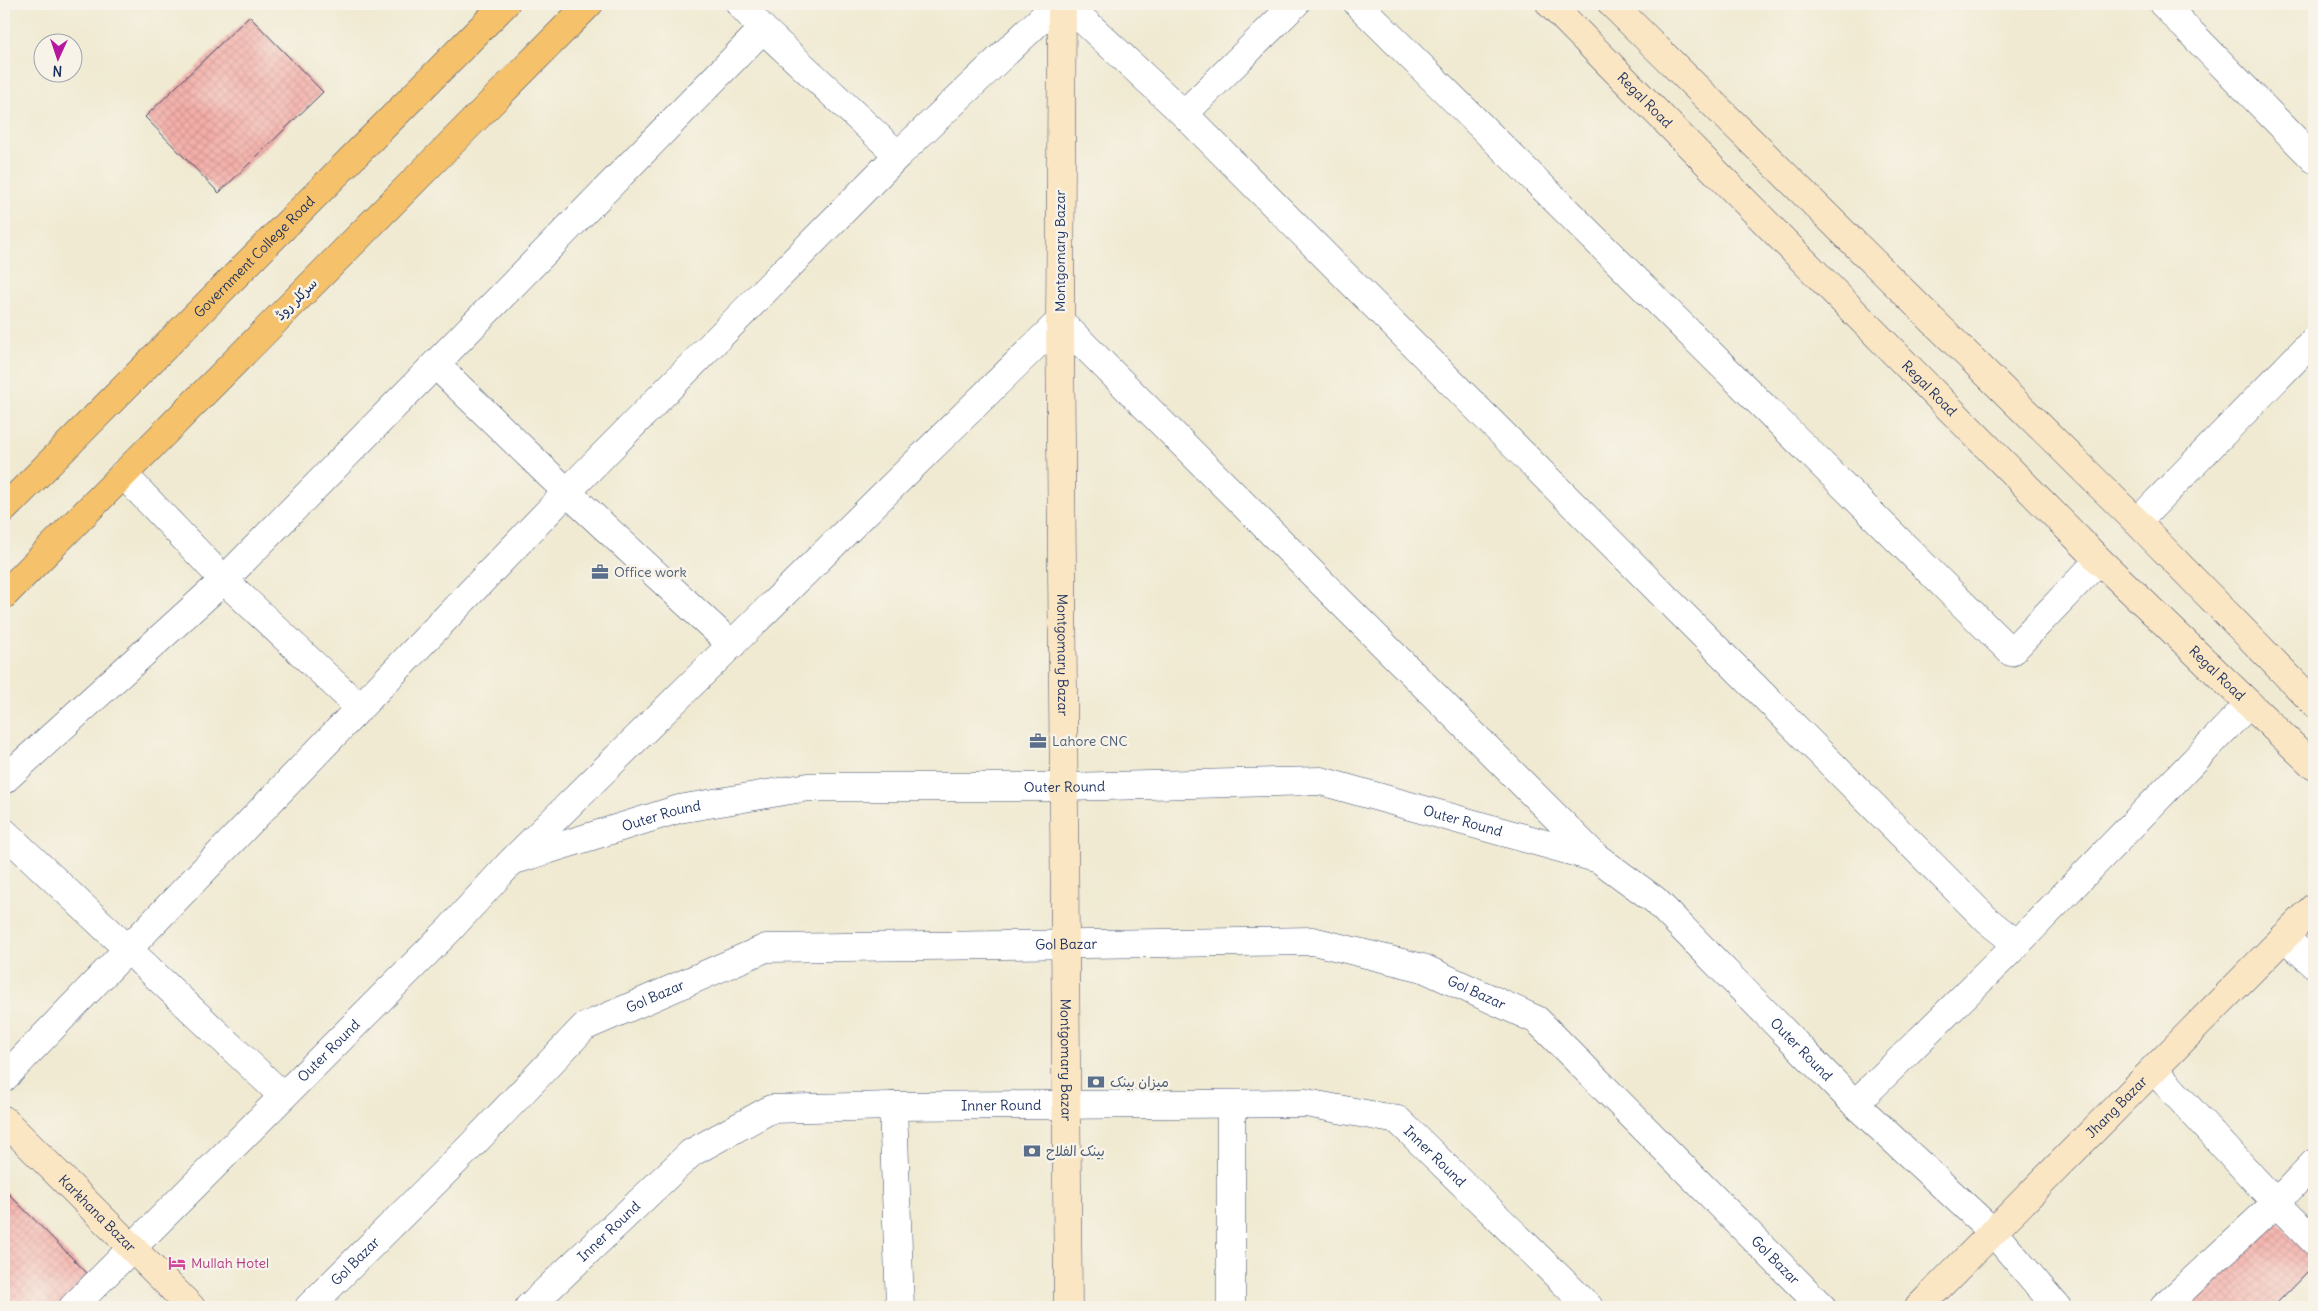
<svg xmlns="http://www.w3.org/2000/svg" width="2318" height="1311" viewBox="0 0 2318 1311" font-family="Delius,'Playpen Sans Arabic',sans-serif">
<style>
.building{fill:url(#building-cross-hatch)}
.lines{fill:none;stroke-linecap:round;stroke-linejoin:round}
.street-casing{stroke:#3b4b6f;stroke-width:29}
.secondary-casing{stroke:#3b4b6f;stroke-width:29}
.primary-casing{stroke:#3b4b6f;stroke-width:29}
.street{stroke:#fff;stroke-width:28}
.secondary{stroke:#fbe6c4;stroke-width:28}
.primary{stroke:#f5c16b;stroke-width:28}
.labels{text-anchor:middle;dominant-baseline:central;stroke-width:5;stroke-linejoin:round;paint-order:stroke}
.street-label{font-size:14px;fill:#1b2f5e;stroke:#f7f3e8}
.service-label{font-size:14px;fill:#4e5e75;stroke:#f7f3e8;text-anchor:start}
.hotel-label{font-size:14px;fill:#b23c85;stroke:#f7f3e8;text-anchor:start}
</style>
<defs>
<pattern id="building-cross-hatch" width="8" height="8" patternUnits="userSpaceOnUse" patternTransform="scale(1.25)"><rect width="8" height="8" fill="#f4ada7"/><path d="M0 0l8 8M0 8l8-8" fill="none" stroke="#d19592"/></pattern>
</defs>
<rect width="100%" height="100%" fill="#f7f3e8"/>
<filter id="ink" filterUnits="userSpaceOnUse"><feTurbulence type="fractalNoise" baseFrequency=".02" numOctaves="2"/><feDisplacementMap in="SourceGraphic" scale="10" xChannelSelector="R" yChannelSelector="G"/><feConvolveMatrix kernelMatrix="1 2 1 2 8 2 1 2 1" color-interpolation-filters="sRGB"/></filter>
<filter id="wash" filterUnits="userSpaceOnUse"><feTurbulence type="fractalNoise" baseFrequency=".0096" numOctaves="4" result="noise"/><feDisplacementMap in="SourceGraphic" scale="20" xChannelSelector="R" yChannelSelector="G"/><feGaussianBlur stdDeviation="1.12" result="paint"/><feColorMatrix in="noise" values="0 0 0 0 0 0 0 0 0 0 0 0 0 0 0 0 0 1.4 0 .05"/><feComposite in="paint" operator="in"/></filter>
<g filter="url(#wash)">
<rect width="100%" height="100%" fill="#f0ead2"/>
<g id="blocks">
<path class="building" d="M249 16 323 92 219 193 145 117Z
M4 1189 92 1278 63 1307H4Z
M2271 1215 2314 1257V1265L2273 1307H2183Z"/>
</g>
</g>
<g filter="url(#ink)">
<use href="#blocks" fill-opacity="0" stroke="#3b4b6f" stroke-width="1"/>
<g class="lines">
<g class="street-casing">
<g id="street">
<path d="M740 4 763 29 898 155"/>
<path d="M1066 4 1184 114 1988 921 2017 944"/>
<path d="M1358 4 2011 652 2099 560"/>
<path d="M2163 4 2314 159"/>
<path d="M1184 114 1295 4"/>
<path d="M435 364 567 492 732 645"/>
<path d="M123 474 224 580 359 707"/>
<path d="M2137 522 2314 340"/>
<path d="M4 780 224 580 763 29"/>
<path d="M4 832 283 1096"/>
<path d="M515 858 1060 321 1597 858"/>
<path d="M2284 937 2314 964"/>
<path d="M2153 1069 2276 1203 2314 1241"/>
<path d="M4 1078 567 492 898 155 1057 4"/>
<path d="M1855 1104 2017 944 2249 704"/>
<path d="M1231 1105V1307"/>
<path d="M893 1106 900 1307"/>
<path id="s1" d="M73 1307 449 930 512 861 679 809 808 787H1064L1321 781 1599 859 1655 900 1855 1104 1993 1232 2057 1307"/>
<path id="s2" d="M309 1307 470 1147 584 1027 766 948 1313 941 1423 968 1537 1020 1822 1307"/>
<path id="s3" d="M529 1307 691 1153 771 1109 893 1106 1306 1103 1398 1120 1589 1307"/>
<path d="M2164 1307 2276 1203 2314 1163"/>
</g>
</g>
<g class="secondary-casing">
<g id="secondary">
<path id="s4" d="M1062 4 1060 321 1068 1307"/>
<path id="s5" d="M1550 4 2099 560 2314 766"/>
<path d="M1612 4 2137 522 2314 703"/>
<path id="s6" d="M4 1120 191 1307"/>
<path id="s7" d="M1919 1307 2314 907"/>
</g>
</g>
<g class="primary-casing">
<g id="primary">
<path id="s8" d="M4 509 505 4"/>
<path d="M4 595 589 4"/>
</g>
</g>
<use href="#street" class="street"/>
<use href="#secondary" class="secondary"/>
<use href="#primary" class="primary"/>
</g>
</g>
<defs>
<g id="office-bare" transform="scale(1.35)"><path d="M-6-3h4V-5.5h4V-3h4V5H-6ZM-1-4.5V-3h2v-1.5ZM-6 0V1H6V0Z" fill="#5c6f8a" stroke="#f7f3e8" stroke-width="2.5" paint-order="stroke"/></g>
<g id="bank-bare" transform="scale(1.35)"><path d="M-6-4H6V4H-6ZM0-2.3a2.3 2.3 0 1 0 0 4.6a2.3 2.3 0 1 0 0-4.6Z" fill="#5c6f8a" stroke="#f7f3e8" stroke-width="2.5" paint-order="stroke"/></g>
<g id="hotel-bare" transform="scale(1.35)"><path d="M-6-4.5h1.5V1H6V5H4.5V3h-9V5H-6ZM-4 0a1.8 1.8 0 1 1 3.6 0ZM.5 0V-2.5h3Q6-2.5 6 0Z" fill="#d1479c" stroke="#f7f3e8" stroke-width="2.5" paint-order="stroke"/></g>
</defs>
<g fill-rule="evenodd">
<use href="#office-bare" x="600" y="572"/>
<use href="#office-bare" x="1038" y="741"/>
<use href="#bank-bare" x="1096" y="1082"/>
<use href="#bank-bare" x="1032" y="1151"/>
<use href="#hotel-bare" x="177" y="1263"/>
</g>
<g class="labels">
<g class="street-label">
<text stroke="none"><textPath href="#s5" startOffset="135">Regal Road</textPath></text>
<text transform="translate(1060 251) rotate(-90)">Montgomary Bazar</text>
<text stroke="none"><textPath href="#s8" startOffset="355">Government College Road</textPath></text>
<text transform="translate(296 299) rotate(-45)">سرکلر روڈ</text>
<text stroke="none"><textPath href="#s5" startOffset="540">Regal Road</textPath></text>
<text stroke="none"><textPath href="#s4" startOffset="651">Montgomary Bazar</textPath></text>
<text stroke="none"><textPath href="#s5" startOffset="945">Regal Road</textPath></text>
<text stroke="none"><textPath href="#s1" startOffset="1188">Outer Round</textPath></text>
<text stroke="none"><textPath href="#s1" startOffset="782">Outer Round</textPath></text>
<text stroke="none"><textPath href="#s1" startOffset="1592">Outer Round</textPath></text>
<text stroke="none"><textPath href="#s2" startOffset="891">Gol Bazar</textPath></text>
<text stroke="none"><textPath href="#s2" startOffset="1310">Gol Bazar</textPath></text>
<text stroke="none"><textPath href="#s2" startOffset="470">Gol Bazar</textPath></text>
<text stroke="none"><textPath href="#s1" startOffset="362">Outer Round</textPath></text>
<text stroke="none"><textPath href="#s1" startOffset="2012">Outer Round</textPath></text>
<text stroke="none"><textPath href="#s4" startOffset="1056">Montgomary Bazar</textPath></text>
<text stroke="none"><textPath href="#s3" startOffset="545">Inner Round</textPath></text>
<text stroke="none"><textPath href="#s7" startOffset="281">Jhang Bazar</textPath></text>
<text stroke="none"><textPath href="#s3" startOffset="995">Inner Round</textPath></text>
<text stroke="none"><textPath href="#s6" startOffset="132">Karkhana Bazar</textPath></text>
<text stroke="none"><textPath href="#s3" startOffset="110">Inner Round</textPath></text>
<text stroke="none"><textPath href="#s2" startOffset="65">Gol Bazar</textPath></text>
<text stroke="none"><textPath href="#s2" startOffset="1715">Gol Bazar</textPath></text>
</g>
<g class="service-label">
<text x="614" y="572">Office work</text>
<text x="1052" y="741">Lahore CNC</text>
<text x="1110" y="1082">میزان بینک</text>
<text x="1046" y="1151">بینک الفلاح</text>
</g>
<g class="hotel-label">
<text x="191" y="1263">Mullah Hotel</text>
</g>
</g>
<rect width="2318" height="1311" fill="none" stroke="#f7f3e8" stroke-width="20"/>
<g transform="translate(58 58) rotate(183)"><circle r="24" fill="#f7f3e8" stroke="#9fa5b1"/>
<path d="M0-4L9 19L0 12L-9 19Z" fill="#b5179e"/>
<text y="-8" font-size="14" font-weight="bold" text-anchor="middle" fill="#1b2f5e">N</text>
</g>
</svg>
